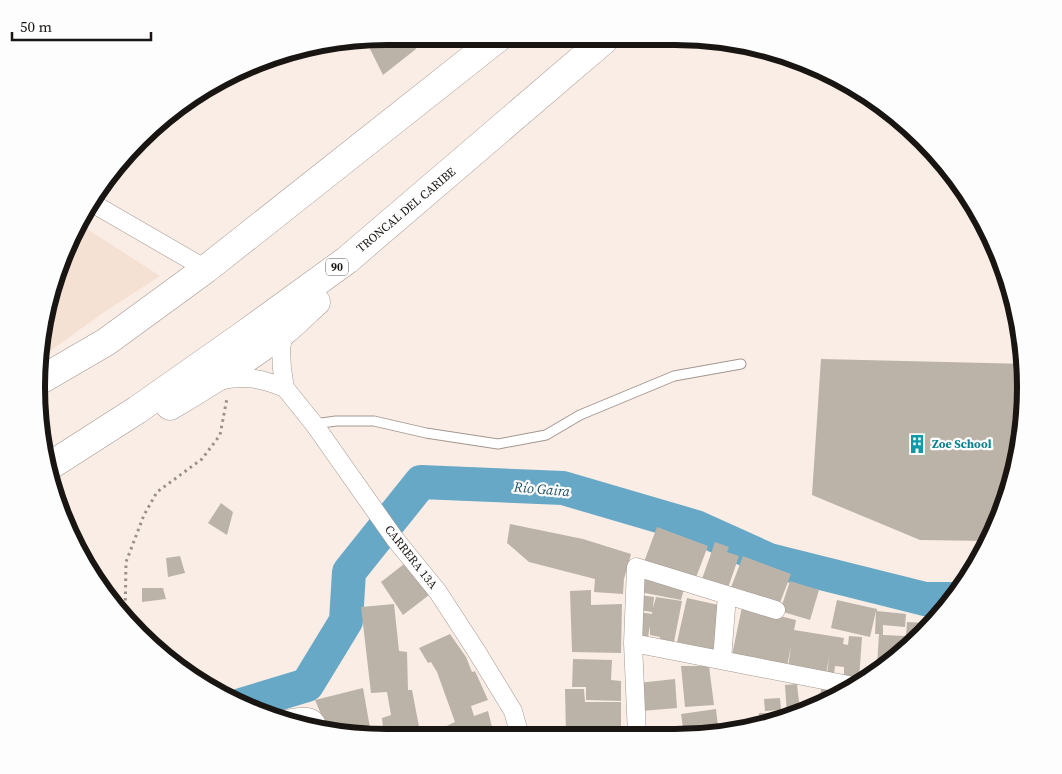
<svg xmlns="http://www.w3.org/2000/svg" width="1062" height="774" viewBox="0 0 1062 774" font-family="'Source Serif 4',serif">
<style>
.built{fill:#f5e1d4}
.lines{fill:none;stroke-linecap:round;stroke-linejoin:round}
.river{stroke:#66a8c6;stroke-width:34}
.building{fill:#bbb3a8}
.lane-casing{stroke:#a39790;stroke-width:11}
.street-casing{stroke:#a39790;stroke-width:19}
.highway-casing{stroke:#a39790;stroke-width:29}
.path{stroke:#99908a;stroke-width:3;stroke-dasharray:2.5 4;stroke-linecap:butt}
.lane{stroke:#fff;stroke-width:9}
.street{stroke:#fff;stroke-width:18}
.highway{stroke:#fff;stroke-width:28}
.labels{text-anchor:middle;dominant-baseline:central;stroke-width:4.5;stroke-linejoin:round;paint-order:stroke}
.shield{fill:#fdfdfd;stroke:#5d5b58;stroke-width:1}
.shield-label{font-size:11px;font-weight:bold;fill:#191512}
.street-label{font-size:12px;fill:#191512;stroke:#fdfdfd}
.culture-label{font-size:12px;font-weight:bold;fill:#0d838f;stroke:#fdfdfd;text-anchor:start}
.water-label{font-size:14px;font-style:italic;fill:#1b5066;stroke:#fdfdfd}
.rim{fill:none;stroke:#191512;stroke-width:6}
</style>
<rect width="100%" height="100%" fill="#faede5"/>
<path class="built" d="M78 223 160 276 103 313 39 359V341L72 232Z"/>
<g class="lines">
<path class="river" d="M241 705 307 685 346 621 349 572 421 482 563 488 696 527 769 560 925 599H954"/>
</g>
<path class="building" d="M387 36 411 37 416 49 383 75 365 39Z
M821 359 1024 364 1025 410 1014 478 990 541 920 540 812 495Z
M221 503 233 512 227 535 208 523Z
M510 524 583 539 631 554 624 579 623 594 594 592 595 579 529 562 507 543Z
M657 527 708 546 695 580 644 562Z
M715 542 729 547 727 552 739 556 728 588 702 579Z
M180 556 185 573 168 577 166 558Z
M743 556 791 574 778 608 730 590Z
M404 564 433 592 403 615 381 582Z
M643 577 685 585 681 600 640 592Z
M790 581 819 590 810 620 780 611Z
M142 588H163L166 599 142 602Z
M591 590V605L622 604 621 653 572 652 570 591Z
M640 595 654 597 653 608 656 597 682 601 674 642 660 639V637L650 635V626L648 637 636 635 640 612 652 614V612L638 610Z
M687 598 723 606 713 650 677 642Z
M837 600 877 609V611L906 614 905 627 883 625V635L906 636 907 622 926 623V630L906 651 883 667 877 666 879 634H875L876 611 870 637 831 628Z
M394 604 399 651 407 652 408 690H412L421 737H384L382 718 391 715 387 692 371 693 361 607Z
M742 607 796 620 794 630 844 638 843 644 848 645 849 636 862 637 859 679 844 678V667L835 666 834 675 827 674 829 657 826 674 788 667 791 646 787 666 732 655Z
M450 634 466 657 472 672 475 671 488 700 471 706 474 716 488 711 493 731 477 736 428 737V735L455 722 437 672 431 662 428 663 419 648Z
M573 659 612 660 611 680 621 681V701L586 700V687H572Z
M681 666H709L714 705 685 707Z
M675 679 677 708 641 711 638 683Z
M797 684 800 711 787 715 785 685Z
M363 688 370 728 336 732 328 731 315 700Z
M565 689H584L585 702H621V734L566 735Z
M821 689 846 691 830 702 820 705Z
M780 698 781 710 765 711 764 699Z
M716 709 719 735H684L681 714Z
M759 713H777L778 717 759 723Z
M679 728 680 735H638V732Z"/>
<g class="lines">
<g class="lane-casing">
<path id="lane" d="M314 424 336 421H374L426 433 498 444 546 435 580 415 674 376 741 364"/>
</g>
<g class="street-casing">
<path id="street" d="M92 203 206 269
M284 331 281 349 282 369 285 388 314 424 395 539 438 592 477 652 513 711 520 736
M218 381C243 375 261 378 285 388
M633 643 854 686
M722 660 727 595
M281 720C295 718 315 710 318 729
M637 735 633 643 636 567 776 610"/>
</g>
<g class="highway-casing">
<path id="highway" d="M39 381 106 342 206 269 498 38
M170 406C209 383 248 359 284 331 295 322 305 312 316 302
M48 467 137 410 245 334 347 260 604 40"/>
</g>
<path class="path" d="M125 620 126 562 144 515 157 492 202 459 220 435 227 398"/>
<use href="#lane" class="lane"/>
<use href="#street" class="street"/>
<use href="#highway" class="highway"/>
</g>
<defs>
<g id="building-bare" transform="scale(1.5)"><path d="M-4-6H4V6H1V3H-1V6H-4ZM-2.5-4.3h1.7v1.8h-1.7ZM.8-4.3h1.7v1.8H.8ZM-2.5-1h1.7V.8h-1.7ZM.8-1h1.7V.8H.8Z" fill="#0f9aa8" stroke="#fdfdfd" stroke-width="2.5" paint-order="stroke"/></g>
</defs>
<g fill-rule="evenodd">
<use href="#building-bare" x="917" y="444"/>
</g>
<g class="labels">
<rect class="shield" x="326" y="258.5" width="22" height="17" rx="4"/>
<g class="shield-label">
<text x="337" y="267">90</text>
</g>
<g class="street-label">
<text transform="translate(406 210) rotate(-40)">TRONCAL DEL CARIBE</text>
<text transform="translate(411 557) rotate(52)">CARRERA 13A</text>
</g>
<g class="culture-label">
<text x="932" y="444">Zoe School</text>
</g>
<g class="water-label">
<text transform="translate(542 489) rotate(5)">Río Gaira</text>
</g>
</g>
<path d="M0 0H1062V774H0ZM387 45H675A342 342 0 0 1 1017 387V387A342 342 0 0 1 675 729H387A342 342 0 0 1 45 387V387A342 342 0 0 1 387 45Z" fill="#fdfdfd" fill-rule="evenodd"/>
<path class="rim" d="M387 45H675A342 342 0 0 1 1017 387V387A342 342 0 0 1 675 729H387A342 342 0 0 1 45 387V387A342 342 0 0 1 387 45Z"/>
<path d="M12 32v8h139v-8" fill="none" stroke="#191512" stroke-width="2.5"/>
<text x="20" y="32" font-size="15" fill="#191512" stroke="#fdfdfd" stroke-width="4" paint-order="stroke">50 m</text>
</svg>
